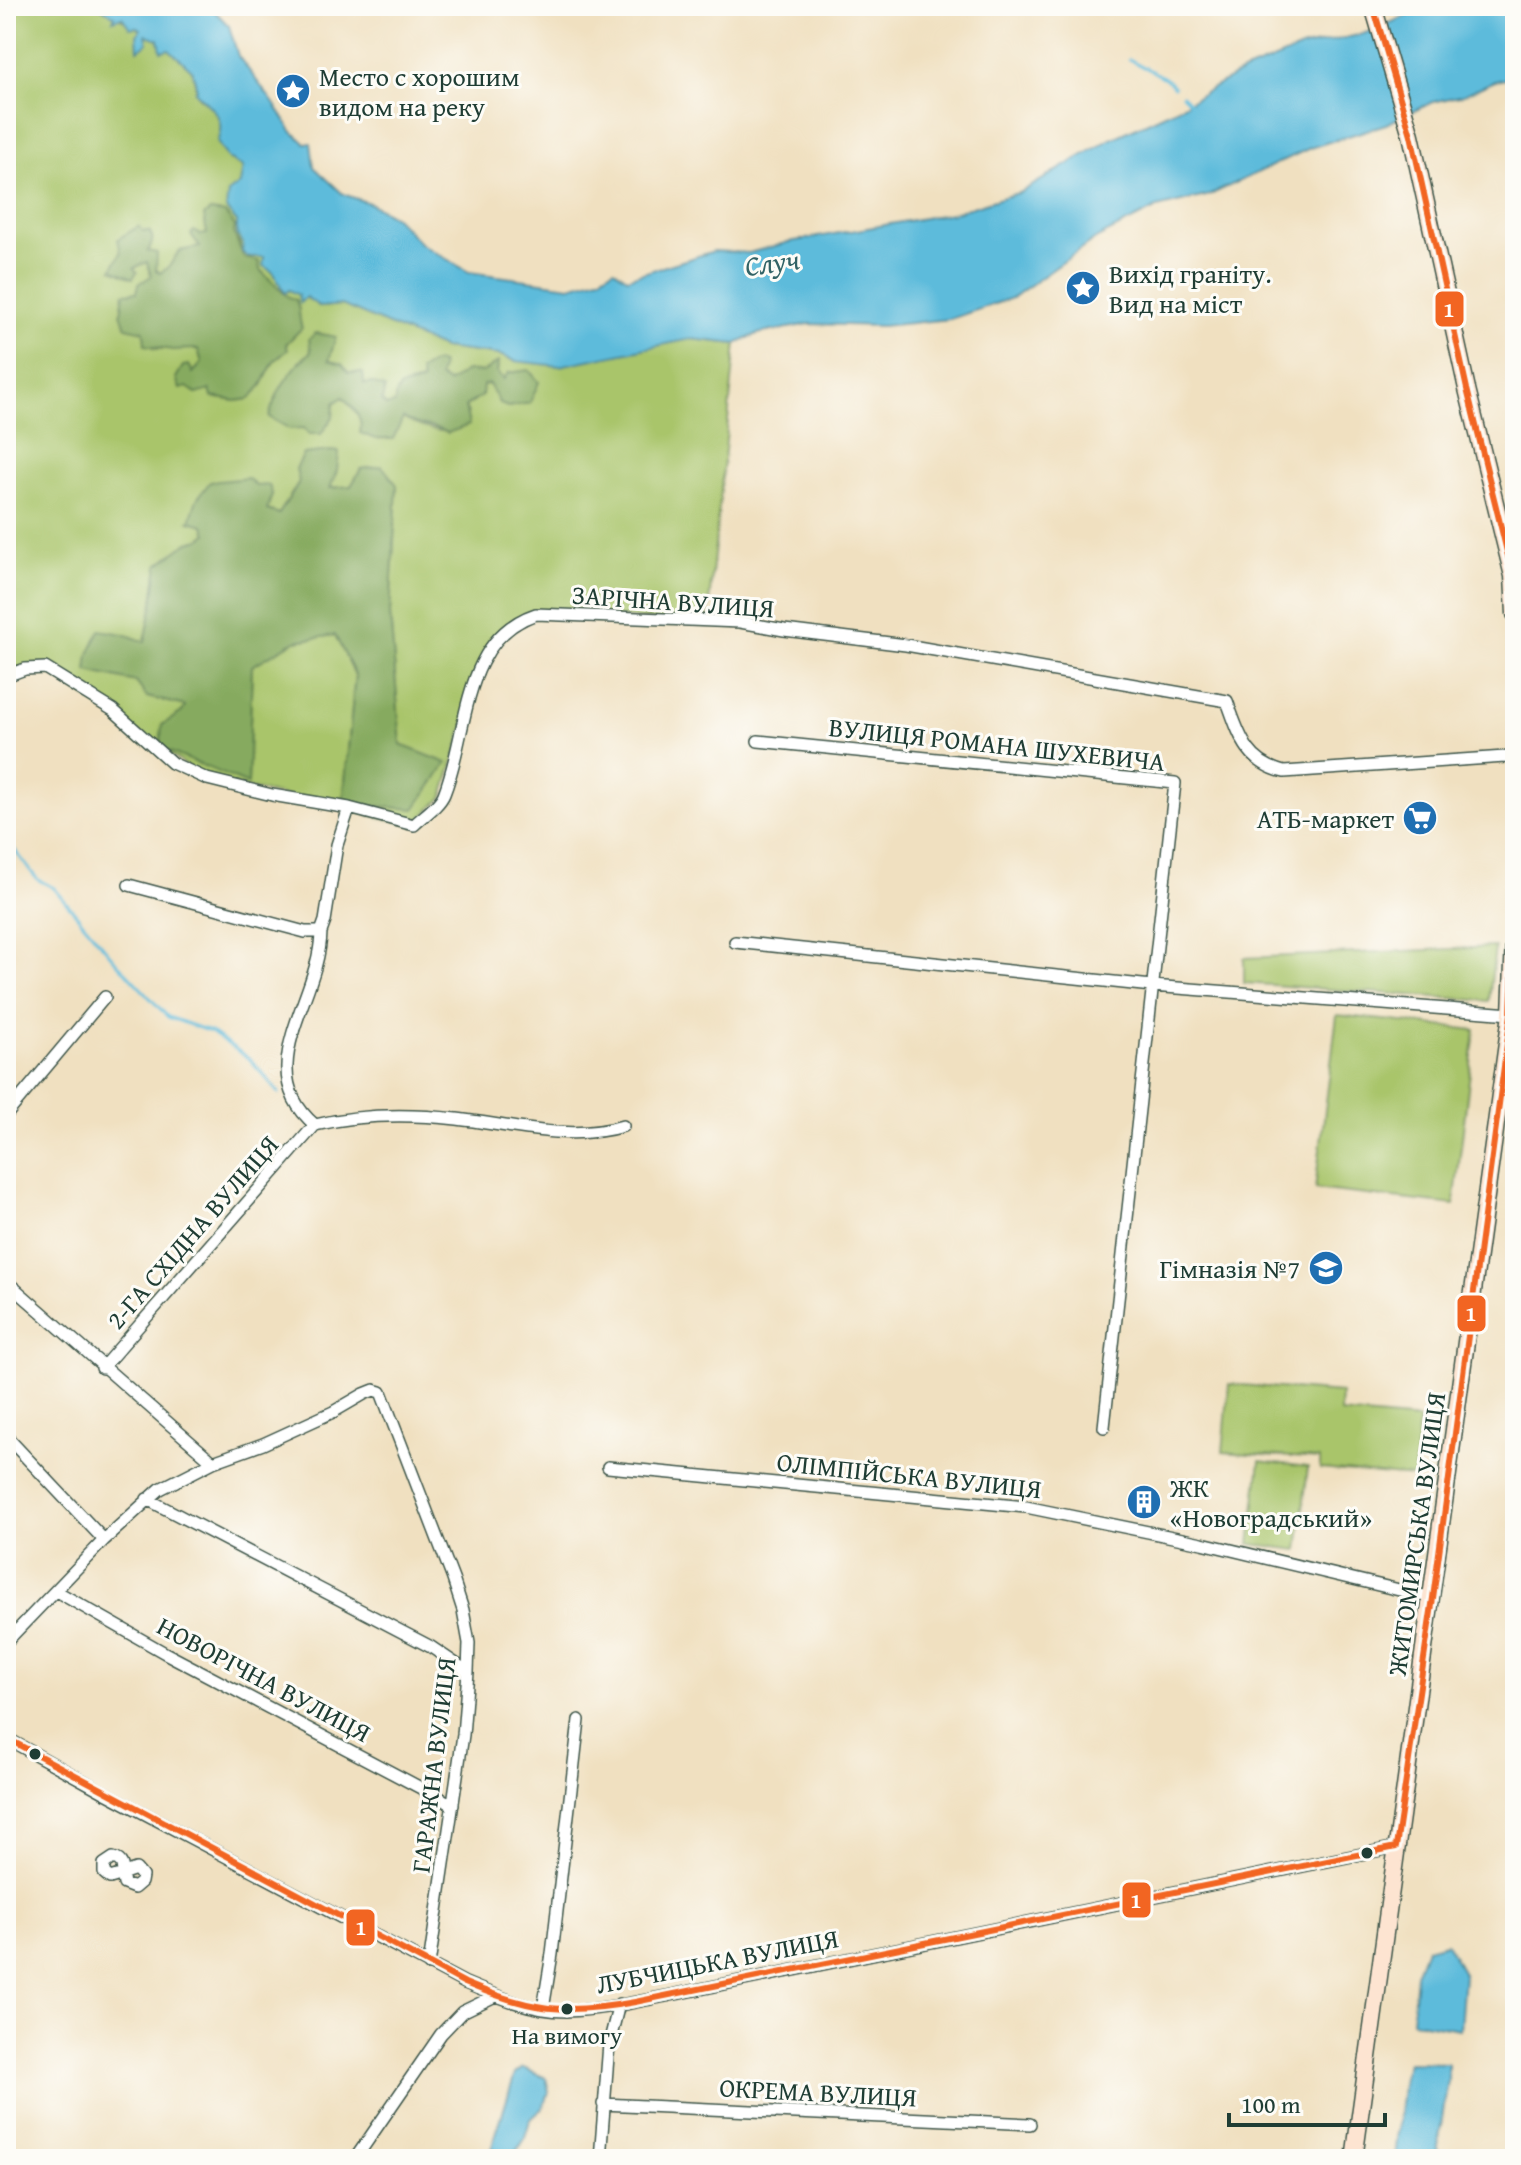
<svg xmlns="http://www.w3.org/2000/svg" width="1521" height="2165" viewBox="0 0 1521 2165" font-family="'Gentium Book Plus',serif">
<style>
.green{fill:#a9c56b;stroke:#648150;stroke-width:2;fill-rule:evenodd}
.forest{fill:#86aa5f;stroke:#52744a;stroke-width:2}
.water{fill:#5dbbdb;stroke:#3e7c88;stroke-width:2}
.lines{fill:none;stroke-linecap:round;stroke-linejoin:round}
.stream{stroke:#5dbbdb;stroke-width:3}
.minor-casing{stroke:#3e5549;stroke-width:14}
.secondary-casing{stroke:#3e5549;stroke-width:19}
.minor{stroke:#fff;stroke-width:11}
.secondary{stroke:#fde4d1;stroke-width:16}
.bus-1-casing{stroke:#fdfcf7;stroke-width:12}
.bus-1{stroke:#f26522;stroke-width:6}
.bus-dot{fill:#1f3d34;stroke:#fdfcf7;stroke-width:3}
.labels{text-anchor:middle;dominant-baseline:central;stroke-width:6;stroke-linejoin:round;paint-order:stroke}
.bus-label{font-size:24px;fill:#1f3d34;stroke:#fdfcf7}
.poi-label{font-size:26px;fill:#1f3d34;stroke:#fdfcf7;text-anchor:start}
.street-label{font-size:26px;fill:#1f3d34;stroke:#fdfcf7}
.water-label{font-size:28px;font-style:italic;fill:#326366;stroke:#fdfcf7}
.line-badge{stroke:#fdfcf7;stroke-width:3}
.badge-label{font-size:22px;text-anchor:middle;font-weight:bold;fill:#fff}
</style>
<rect width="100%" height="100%" fill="#fdfcf7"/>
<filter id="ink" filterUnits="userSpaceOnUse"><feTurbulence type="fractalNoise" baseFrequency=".0125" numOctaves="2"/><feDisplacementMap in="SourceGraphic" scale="16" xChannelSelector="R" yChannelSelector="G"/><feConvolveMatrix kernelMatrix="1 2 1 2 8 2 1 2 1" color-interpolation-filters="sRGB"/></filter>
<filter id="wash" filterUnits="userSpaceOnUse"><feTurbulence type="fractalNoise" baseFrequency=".006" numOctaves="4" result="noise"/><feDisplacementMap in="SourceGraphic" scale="32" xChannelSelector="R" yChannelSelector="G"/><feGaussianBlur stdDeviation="1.8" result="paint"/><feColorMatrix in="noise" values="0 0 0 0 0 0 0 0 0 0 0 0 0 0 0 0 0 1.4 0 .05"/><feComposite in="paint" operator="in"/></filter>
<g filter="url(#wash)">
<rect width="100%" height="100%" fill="#f0e0c0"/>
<path class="green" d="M8 6 20 9 23 6H99L141 30 137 35 139 44 145 41 146 35 155 36 192 70 198 96 212 107 220 120 228 159 243 167 237 222 249 257 264 256C269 265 274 277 281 284 293 295 309 296 320 307L342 305 443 348 500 355 515 361 627 351 691 339 736 344 707 622 536 614 517 620 485 655 443 797 414 825 207 779 141 736 45 668 6 676ZM211 211 220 213 240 243V252L244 258 251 261 287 296 296 301 298 319 281 356 274 361 262 385 236 401 213 397 210 390 187 386 176 378 183 367 189 365 193 373 202 363 198 349H154L144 331 146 281 151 276 147 261 134 268 133 278 113 269C122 256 122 240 135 229L143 231C146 246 149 263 160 273L169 267 179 251 195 250 201 247 200 235H207ZM316 333 335 337 329 360 364 384 385 406 395 404 409 384 439 377 448 383 466 371 483 372 498 363 497 373 530 403 508 407 500 404 489 384 482 385 474 402 465 406 468 413C465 419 463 425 457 429 445 436 415 426 402 418L362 426 359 415 343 397 334 403 333 417 309 434 304 428 298 363 311 352ZM382 467 397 485 390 614 401 746 343 803 355 675 335 635 295 641 252 666 248 783 162 725 182 712 186 706 148 697 136 682 124 634 145 642 153 603 158 565 187 543 200 539 207 533 204 525 190 521 272 494 267 510 279 514 299 482 330 488 351 486 361 469Z
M1495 947 1489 1001 1244 983V958Z
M1337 1015 1475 1030 1454 1205 1315 1189Z
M1229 1384 1341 1393 1340 1413 1419 1420 1414 1477 1320 1469V1459L1223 1452Z
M1260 1461 1308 1467 1298 1550 1250 1544Z"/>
<path class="forest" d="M210 211 225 213 235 226 234 233 244 258 259 261 260 270 287 296 296 300C301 310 298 318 302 328L286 344 288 350 274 361 262 385 250 399 236 401 212 397 210 390 197 394 187 387 180 389 176 378 183 366 189 365 193 373 202 363 198 349 172 350 145 345 144 331 126 327 121 313 124 293 137 292 139 284 151 276 147 262 134 268 137 272 133 278 112 269 121 253 118 239 139 226 143 231H149C155 238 152 244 148 251L157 253 156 271 160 273 169 267 179 251 200 247 191 234 194 231 200 235 207 234 204 216Z
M316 333 336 337 329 360 342 364 348 372 363 373 364 384 372 383 385 388 382 401 386 406 395 404V397L400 387 422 382 420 371 435 362 442 364 439 377 448 383 466 371 483 372 498 362 497 373 504 379 508 373 529 370 539 382 530 403 508 407 500 404 489 384 483 385 482 396 465 406 469 425 448 433C433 425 419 428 403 418L393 439H375L360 433C364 417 353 408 343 397L334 403 333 417 321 434H309L304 428 290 429 269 417C276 390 290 370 311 352L309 339Z
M330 451 339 452 337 471 330 488 351 486 361 469 382 466 397 485 390 614 401 745 447 763 415 809 343 804 355 675 335 635 295 641 252 666 248 784 160 748 162 725 182 712 185 706 147 697 136 682 87 671 89 654 100 630 124 634 145 642 153 603 158 565 187 543 200 539 207 534 204 525 190 521 197 499 210 482 248 478 256 486 269 485 272 494 267 510 279 514 299 482 296 469 304 454Z"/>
<path class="water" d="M99 6H210L229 26 238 56 273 102 292 131 305 143H311L314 167 343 194 369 203 395 217 421 244 469 272 570 286 599 278 614 269 627 278 714 251 749 253 789 242 952 213 1021 192 1111 139 1176 109 1236 75 1304 47 1363 34 1431 6H1515V77L1495 81 1463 95 1433 102 1386 124 1310 148 1210 195 1157 208 1097 238 1012 298 950 319 882 326 809 324 757 334 736 344 691 339 559 366 515 361 500 355 443 348 342 305 320 307 306 297 300 303 298 295 289 290 285 293 273 272 263 266 264 257H248L242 252 243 243 237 234V222L226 209 228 193 240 184 243 167 228 159 217 142C228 115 210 109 195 91L197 89 192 70 169 49 161 51 159 39 146 35 148 43 138 50 137 35 141 29 137 27 130 28 122 17 113 20 115 16Z
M1446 1943 1464 1975 1460 2029 1412 2021 1416 1974 1426 1948Z
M1408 2062 1448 2063V2080L1436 2159H1394L1403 2077Z
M523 2068 546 2078 549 2092 542 2109 530 2120 524 2140 512 2159H488L515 2074Z"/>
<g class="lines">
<path class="stream" d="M1129 59 1165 78 1174 87
M1182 95 1191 104
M6 839 37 879 54 888 118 964 168 1017 211 1032 251 1060 279 1093"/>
</g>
</g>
<g filter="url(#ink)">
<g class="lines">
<g class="minor-casing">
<path id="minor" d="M6 676 25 669 45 668 113 710 172 763 207 779 272 795 349 808 414 825C423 816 439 806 444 794 469 732 461 639 536 614L740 622 784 630 906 645 1227 701C1239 734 1246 763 1284 772L1505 757 1515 759
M758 741 1175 783 1104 1427
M129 885 305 932H321L325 921 337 845 349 808
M735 942 1152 986 1511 1014
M6 1115 105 997
M315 1125C249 1069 320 999 321 932
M6 1281 213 1462
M102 1368 315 1125C360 1114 411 1114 457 1119 511 1125 570 1142 623 1126
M6 1436 104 1540
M608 1467 1026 1507 1202 1543 1433 1598
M147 1499 431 1647 468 1672
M56 1591 165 1653 453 1805
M6 1642 104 1540 160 1489 213 1462 263 1444 333 1412 364 1394 374 1390 381 1392 453 1579 463 1610 469 1643 468 1672 463 1735 429 1965
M6 1738 104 1792 465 1983C496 1996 531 2011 566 2011 603 2010 640 2001 676 1994L1396 1847
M123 1874 110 1878 104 1873V1864L113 1858C127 1861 121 1873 124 1884L134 1888 141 1882 142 1876 136 1869 124 1873
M543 2009 552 1954 579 1720
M603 2104 1030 2124
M355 2159 441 2034 462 2012 495 1996
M600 2159 609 2044 619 2004"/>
</g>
<g class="secondary-casing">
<path id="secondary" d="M1373 6 1411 135 1467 389 1513 576 1515 614
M1354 2159 1511 1014 1515 914"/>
</g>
<use href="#minor" class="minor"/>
<use href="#secondary" class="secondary"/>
<g class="bus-1-casing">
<path id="bus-1" d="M1373 6 1411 135 1467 389 1513 576 1515 614
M6 1738 465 1983C531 2011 565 2015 635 2002L1396 1847 1433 1598 1511 1014 1515 914"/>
</g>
<use href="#bus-1" class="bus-1"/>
</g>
</g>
<defs>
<g id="sight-disc" transform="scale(1.8)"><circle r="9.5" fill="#1f6fb2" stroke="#fdfcf7"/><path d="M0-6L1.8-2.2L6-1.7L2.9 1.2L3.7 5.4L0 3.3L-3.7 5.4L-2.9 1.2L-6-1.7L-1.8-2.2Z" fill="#fff"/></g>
<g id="supermarket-disc" transform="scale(1.8)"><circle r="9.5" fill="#1f6fb2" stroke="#fdfcf7"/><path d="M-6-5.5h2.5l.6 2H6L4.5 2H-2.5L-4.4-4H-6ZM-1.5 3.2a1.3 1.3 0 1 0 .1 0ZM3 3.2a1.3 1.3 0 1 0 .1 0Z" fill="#fff"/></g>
<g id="school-disc" transform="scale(1.8)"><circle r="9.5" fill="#1f6fb2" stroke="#fdfcf7"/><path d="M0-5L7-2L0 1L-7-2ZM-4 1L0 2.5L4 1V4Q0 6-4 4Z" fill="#fff"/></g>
<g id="building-disc" transform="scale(1.8)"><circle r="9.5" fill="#1f6fb2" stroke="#fdfcf7"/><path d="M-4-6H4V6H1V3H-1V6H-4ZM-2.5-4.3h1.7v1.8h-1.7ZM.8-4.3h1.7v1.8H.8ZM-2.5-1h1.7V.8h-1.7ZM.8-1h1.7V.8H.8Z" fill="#fff"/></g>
</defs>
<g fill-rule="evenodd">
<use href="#sight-disc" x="293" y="91"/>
<use href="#sight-disc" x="1083" y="288"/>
<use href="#supermarket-disc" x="1420" y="818"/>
<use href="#school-disc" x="1326" y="1268"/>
<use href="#building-disc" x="1144" y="1502"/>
</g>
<g class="bus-dot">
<circle cx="35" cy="1754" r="7"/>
<circle cx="1367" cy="1853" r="7"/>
<circle cx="567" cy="2009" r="7"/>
</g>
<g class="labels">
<g class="bus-label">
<text x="567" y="2035">На вимогу</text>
</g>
<g class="poi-label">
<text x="319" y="76">Место с хорошим<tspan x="319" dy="30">видом на реку</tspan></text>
<text x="1109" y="273">Вихід граніту.<tspan x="1109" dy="30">Вид на міст</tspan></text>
<text x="1394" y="818" text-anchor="end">АТБ-маркет</text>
<text x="1300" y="1268" text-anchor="end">Гімназія №7</text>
<text x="1170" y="1487">ЖК<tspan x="1170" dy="30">«Новоградський»</tspan></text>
</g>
<g class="street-label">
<text transform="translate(673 601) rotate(4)">ЗАРІЧНА ВУЛИЦЯ</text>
<text transform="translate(997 744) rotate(6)">ВУЛИЦЯ РОМАНА ШУХЕВИЧА</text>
<text transform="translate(192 1232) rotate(-49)">2-ГА СХІДНА ВУЛИЦЯ</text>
<text transform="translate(909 1475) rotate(6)">ОЛІМПІЙСЬКА ВУЛИЦЯ</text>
<text transform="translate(1416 1534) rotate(-82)">ЖИТОМИРСЬКА ВУЛИЦЯ</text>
<text transform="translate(264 1679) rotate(28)">НОВОРІЧНА ВУЛИЦЯ</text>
<text transform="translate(433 1765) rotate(-83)">ГАРАЖНА ВУЛИЦЯ</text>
<text transform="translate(717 1961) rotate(-11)">ЛУБЧИЦЬКА ВУЛИЦЯ</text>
<text transform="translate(818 2092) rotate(3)">ОКРЕМА ВУЛИЦЯ</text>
</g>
<g class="water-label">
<text transform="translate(772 262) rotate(-8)">Случ</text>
</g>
</g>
<g class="line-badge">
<rect x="1434" y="290" width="31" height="38" rx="8" fill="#f26522"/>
<rect x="1456" y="1294" width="31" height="39" rx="8" fill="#f26522"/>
<rect x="1121" y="1881" width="31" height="38" rx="8" fill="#f26522"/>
<rect x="345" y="1908" width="31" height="39" rx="8" fill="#f26522"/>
</g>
<g class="badge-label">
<text x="1449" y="317">1</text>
<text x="1471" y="1321">1</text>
<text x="1136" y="1908">1</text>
<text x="361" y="1935">1</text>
</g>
<rect width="1521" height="2165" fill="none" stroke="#fdfcf7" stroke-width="32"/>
<path d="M1229 2113v12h156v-12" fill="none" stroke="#1f3d34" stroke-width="4"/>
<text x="1241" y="2113" font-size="24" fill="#1f3d34" stroke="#fdfcf7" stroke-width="6" paint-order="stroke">100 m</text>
</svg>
